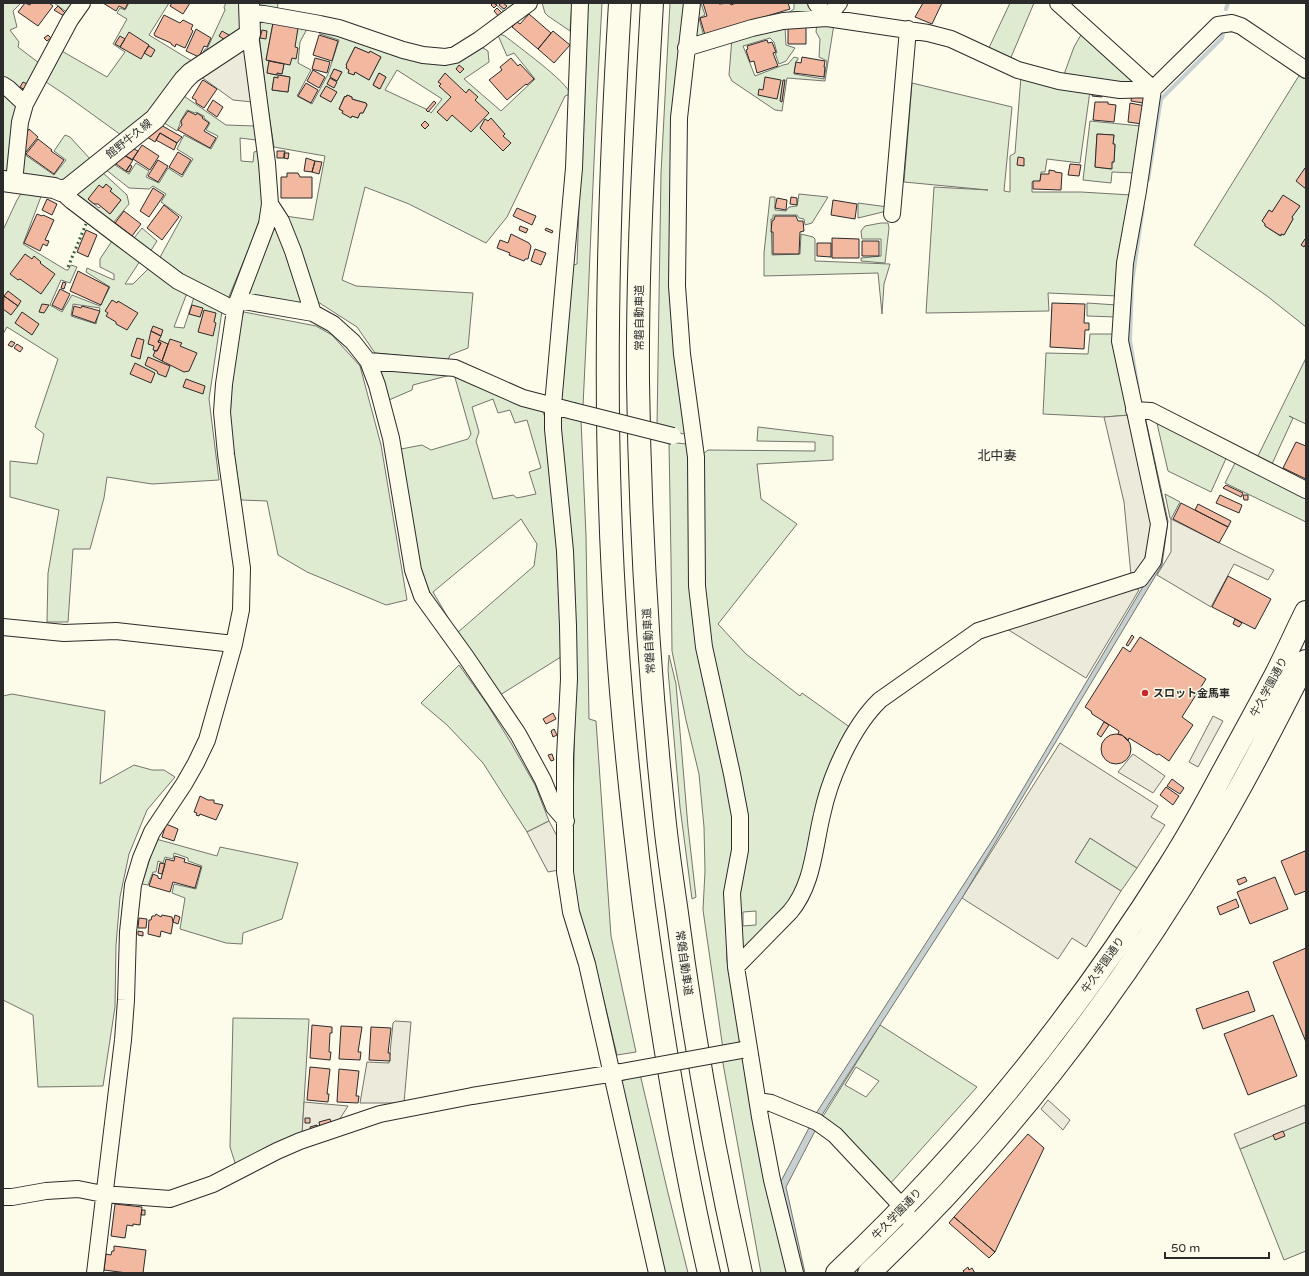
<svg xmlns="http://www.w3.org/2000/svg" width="1309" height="1276" viewBox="0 0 1309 1276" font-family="'Varela Round','Noto Sans JP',sans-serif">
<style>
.green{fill:#deebd1;stroke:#74746e;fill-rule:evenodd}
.parking{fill:#eceadb;stroke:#74746e}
.water{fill:#c7d0d0;stroke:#74746e}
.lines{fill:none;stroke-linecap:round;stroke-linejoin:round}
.stream{stroke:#c7d0d0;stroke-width:4}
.building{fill:#f2b8a0;stroke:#2b2b2b}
.minor-casing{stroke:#2b2b2b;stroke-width:18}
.major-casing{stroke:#2b2b2b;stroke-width:22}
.highway-casing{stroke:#2b2b2b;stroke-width:24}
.minor{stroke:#fdfbea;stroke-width:16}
.major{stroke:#fdfbea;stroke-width:20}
.highway{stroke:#fdfbea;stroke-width:22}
.minor-bridge-casing{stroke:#2b2b2b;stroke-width:18;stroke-linecap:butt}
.minor-bridge{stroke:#fdfbea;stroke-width:16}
.hedge{stroke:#34623c;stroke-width:3;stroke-dasharray:2 3;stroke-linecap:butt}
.poi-dot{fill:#c62828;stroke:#fdfbea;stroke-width:1.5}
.labels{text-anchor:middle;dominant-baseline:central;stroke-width:3;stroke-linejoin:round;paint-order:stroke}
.street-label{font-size:11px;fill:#2b2b2b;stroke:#fdfbea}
.poi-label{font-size:11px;font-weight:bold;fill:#2b2b2b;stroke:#fdfbea;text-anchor:start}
.quarter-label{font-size:13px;fill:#2b2b2b;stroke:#fdfbea}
</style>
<rect width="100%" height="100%" fill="#fdfbea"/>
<path class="green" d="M3 3H21L13 11 17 27 10 30 19 42 18 47 39 63 24 95 3 82Z
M54 3H74L68 13Z
M129 3H169L149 35 195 63 153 111 121 135 67 96 43 80 60 50 107 77 125 52 113 44 127 19 117 13 120 8 125 10Z
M226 3H236L243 5 240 27 236 33 200 58 205 49H207L225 10 224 7Z
M255 3H278L277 11 256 8Z
M494 3H521L507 14Z
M542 3H572L570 31 548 16 545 13Z
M586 3H602C594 137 590 272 583 406L562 402 559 398 573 265 577 264Z
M670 3H688L673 118 687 431 683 434 657 426 661 173Z
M700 3H701L705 15 699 18 704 37 694 40Z
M794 3H807L814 10 813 15 782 17 794 9Z
M1010 3H1034L1009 62 987 52Z
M264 19 308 27 300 42 298 63 311 70 297 96 312 104 328 74 339 40 320 34 318 29 406 57 480 46 488 51 489 62 464 79 501 111 535 79 514 53 507 56 497 33 505 36C516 45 569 83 570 94L565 96 507 217 486 243 409 204 365 187 342 280 356 286 473 293 468 348 450 355 448 360 375 353 357 327 318 302 285 216 313 220 325 156 274 147 267 102 258 26ZM273 23 298 28 290 64 266 60ZM355 47 369 53 370 52 381 57 369 80 355 72 354 75 349 70 346 68 347 66 346 65ZM269 61 284 64 282 74 277 73V75L267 73ZM334 69 342 72 337 81 331 77ZM397 70 442 99 431 113 428 110 385 90ZM379 73 386 77 379 89 373 85ZM279 75 290 77 288 92 272 90 274 78H278ZM336 92 331 102 320 96ZM347 95 352 97V99L366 103 367 105 363 113H360L358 118 352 116 351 117 342 113 343 111 339 109 344 97H346Z
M817 23 834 24 825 81 787 78 782 111 775 110 732 81 729 75 732 38 785 27 786 45 795 48 786 61 779 64 775 53H777L774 42 770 38 743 46 755 76 783 65 788 64 794 57 798 58V60L796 61 794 74 824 79 827 61 819 57 820 39 816 32Z
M1082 33 1135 80V85L1063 77 1074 47Z
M1300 74 1306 78V327L1267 296 1194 245ZM1283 196 1300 206 1292 217 1293 219 1284 235 1281 234 1280 236 1265 226V224L1262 221 1269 210 1272 212Z
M1021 76 1090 91 1080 163 1047 159 1045 172H1041L1040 181 1032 182V192H1081L1131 195 1118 296 1048 293 1049 311 926 313 934 187 988 190 904 182 912 83 1012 107 1004 191 1010 192V156L1015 153Z
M3 91 19 104 8 173 3 174Z
M181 94 226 125 255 126 256 140 240 138 241 161 253 162 254 152 258 151 263 209 254 236 228 299 195 282 159 259 182 217 161 202 166 194 153 186 149 189 129 188 105 169 117 159 115 165 129 174 136 163 149 171 146 177 159 183 168 168 182 177 193 159 177 149 184 135 211 149 218 136 206 130 210 123 204 118V116L196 112 195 113 187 110 180 122V124L177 131 161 121Z
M1090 121 1141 126 1135 173 1112 172 1111 183 1083 180ZM1097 134 1114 135 1113 144 1115 145 1114 162H1112L1111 169 1095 167Z
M65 135 70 137 92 161 61 182 23 176 21 152 54 175 66 160 54 151Z
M101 171 127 195 129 204 113 223 75 195ZM106 185 112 189 110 191 121 200 110 214 101 206 99 208 88 199Z
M22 192 42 194 23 244 66 270H68L71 265 77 267 70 283 61 280 50 305 62 312 72 295 100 306 110 287 86 272 87 268 114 280V274L100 267V259L112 241 140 261 125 284H133L149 268 187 293 174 327 184 328 194 297 222 311 209 399 219 480 152 484 107 477 104 498 90 549H73L68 622H47L48 573 59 510 10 497V461L37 464 44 434 35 427 58 359 7 327 3 334V230L17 200ZM73 304 100 308 96 324 71 316Z
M799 194 828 197 812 223 805 225 804 219 799 218 797 215H773V219H771L772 255 800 254 801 234 813 237 815 239V261L890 264 884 284 882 314 878 273 764 276V253L770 197H775V210L786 211 789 207 797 206Z
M858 203 888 207 887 211 858 218Z
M274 222 289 258 297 289 304 303 301 305 248 295Z
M881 223H888L889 228 885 263 861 261V258L881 256V239H862L861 231 865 226Z
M142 228 157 241 150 252 134 238Z
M1087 303 1117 305V317L1087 316Z
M244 312 316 326 332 335 360 366 381 445 407 600 386 605 307 572 278 555 267 501 241 500 230 427 231 395 239 324Z
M1090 334H1115L1130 415 1104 417 1043 414 1046 353 1088 354Z
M1306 358V424L1289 416 1293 418 1272 464 1257 458Z
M378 366 454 373 540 408 544 414 547 429 556 522 564 655 500 695 488 675 458 636 429 594 423 580 415 546 401 449 422 445 431 450 468 439 471 434 454 374 413 385 412 390 389 400ZM493 399 498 413 510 410 515 423 527 420 541 468 529 472 536 494 517 498 513 495 493 499 476 441 479 432 472 407ZM521 519 537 544 534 566 457 633 433 592Z
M563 415 581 420 586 536 589 719 596 721 611 936 636 1052 617 1055 598 976 578 913 572 868 576 651 559 416Z
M1156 419 1228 454 1211 492 1168 471Z
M758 427 833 436V460L757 464 761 499 797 524 718 624 746 654 800 696 802 693 851 728 792 900 741 954 738 890 747 847 708 634 702 588 703 454 708 450 815 451V442L757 441ZM756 911V925L743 926V912Z
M669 442 686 444 688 446 693 592 732 806 734 846 726 893 727 961 743 1043 723 1049 703 910 705 871 704 827 699 774 686 720 672 651 671 559Z
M1237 459 1306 493V522L1225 483Z
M1165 494 1180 502 1171 519 1170 518Z
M669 655 676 684 688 827 696 897 692 899 680 807 668 670Z
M459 665 487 704 511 743 535 785 549 821 527 832 483 763 447 725 421 703Z
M12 694 105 711 100 784 134 765 152 770H164L175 777 147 810 129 854 120 897 116 945 115 1007 103 1086 38 1087 33 1015 3 1000V696Z
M1090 838 1137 868 1121 891 1075 862Z
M156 839 217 856 220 847 298 863 282 919 243 933 242 944 226 943 180 929 185 898 172 893 174 884 196 889 202 866 188 861V858L174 853 173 859 165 857 163 863 158 861 156 872H153L148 885 142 884Z
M233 1018 309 1019 302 1135 236 1166 230 1147Z
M880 1025 977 1087 890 1184 822 1118ZM856 1067 879 1081 866 1097 845 1085Z
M743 1056 788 1273H761L722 1058Z
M640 1074 668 1193 688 1273H665L619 1084 622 1078Z
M1306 1122V1251L1284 1260 1240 1149Z"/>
<path class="parking" d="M238 49 246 51 252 102 233 100 200 76Z
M1130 415 1153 522 1144 562 1136 575H1131L1124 502 1104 417Z
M1171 519 1274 570 1268 580 1234 564 1211 607 1157 575 1171 552Z
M1133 587 1139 590 1086 678 1007 629Z
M1213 716 1223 721 1198 767 1189 762Z
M1060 743 1158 806 1151 817 1165 825 1137 868 1090 838 1075 862 1121 891 1086 947 1072 938 1058 959 962 898Z
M1133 754 1165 776 1153 793 1118 772Z
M549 821 558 838 559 870 548 872 527 832Z
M395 1021 411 1022 404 1103H360L367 1062 389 1063 393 1023Z
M1048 1100 1070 1120 1063 1130 1041 1109Z
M304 1102 348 1106 336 1125 302 1135Z
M1305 1105 1306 1122 1240 1149 1234 1134Z"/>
<path class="water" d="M1145 416 1168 521 1162 565 962 898 820 1118 815 1115 995 836 1157 563 1141 418Z
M810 1126 816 1129 786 1187 805 1273H800L779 1185Z"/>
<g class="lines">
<path class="stream" d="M1226 9 1228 3
M1148 180 1161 99 1222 38 1223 33
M1138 390 1130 340 1132 283 1143 207"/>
</g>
<path class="building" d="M25 3 30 5 31 3H49L53 6 38 26 18 12Z
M103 3H128L125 9 119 6 116 11Z
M172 3H190L183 14 170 6Z
M493 3 497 5 494 8 491 5Z
M501 3H503L507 6 504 9 499 5Z
M703 3H719V4L730 3 731 5 736 3H788L790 9 705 35 700 18 707 16Z
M923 3H942L932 24 915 17Z
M58 6 66 14 64 16 54 10Z
M497 8 502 13 499 17 494 11Z
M529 14 551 33 538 49 512 27 517 22 520 24Z
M164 15 180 23 183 20 193 25 191 29 193 31 185 48 176 44 175 47 171 44V43L155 36 154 34Z
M273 23 298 28 295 47 298 48 296 59 292 58 290 65 266 60Z
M788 27H806V44H788Z
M196 29 211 38 207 47 204 46 199 57 186 51Z
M262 30 267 31 266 39 260 38Z
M222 31 229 35 225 40 219 36Z
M553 31 570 45 554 63 538 49Z
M129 32 149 45 141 59 120 47Z
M48 35 51 38 47 41 44 38Z
M319 35 338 41 332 61 313 55Z
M120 36 125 39 120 47 115 44Z
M767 40 768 43 772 42 776 52 773 53 778 66 757 73 754 61 750 62 746 50 748 49 747 46Z
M149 46 155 50 151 57 144 53Z
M355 47 369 53 370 51 381 57 369 80 355 72 354 75 348 73 349 70 346 68 347 66 346 65Z
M802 57 825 61 824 67H825L824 77 794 73 796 62 801 63Z
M315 58 330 62 327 73 312 69Z
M511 58 518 66 520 64 534 79 527 85 526 84 507 100 489 80 502 70 500 67Z
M269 61 284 64 282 74 277 73V75L267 73Z
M459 65 464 69 460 73 456 69Z
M334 69 342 72 337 81 330 77Z
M313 70 325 77 319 88 307 81Z
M379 73 386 77 380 89 373 85Z
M445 73 466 93 469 89 478 97 475 100 489 113 471 132 452 115 447 121 437 112 451 97 439 86 441 84 438 82Z
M278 75 290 77 288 92 272 90 274 77 278 78Z
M765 77 781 80 777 99 758 95 759 89 763 90Z
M330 78 337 82 334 88 327 84Z
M203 80 217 89 204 108 196 103V100L192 98 202 81Z
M783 80H785L782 102 780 101Z
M23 82 27 84 25 90 20 87Z
M306 83 318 90 311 103 298 96Z
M326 86 337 92 331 102 320 96Z
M1093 92 1102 93V97L1092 96Z
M347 95 352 97V99L355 100 366 103 367 105 363 113H360L358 118 352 116 351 118 342 113 343 111 339 109 345 96 346 97Z
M1132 95 1144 97 1143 103 1131 101Z
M213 100 223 107 217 117 207 110Z
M434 101 436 103 428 112 426 110Z
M1095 102H1108V104L1116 105 1114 122 1093 120Z
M1130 103 1145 106 1142 124 1128 122Z
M188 111 196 115 197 113 203 117 202 118 209 123 204 131 216 138 210 148 178 130 182 125 181 121Z
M491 118 505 134 503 136 511 143 503 151 480 128 485 119 488 121Z
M425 121 429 125 425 129 421 125Z
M159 124 182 137 177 143 160 133 155 142 147 137Z
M29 129 38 137 26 152 23 149V138Z
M160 133 177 143 174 150 156 140Z
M1097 134 1114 135 1113 144H1115L1114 162H1112V169L1095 167Z
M38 139 52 150 51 151 64 160 54 174 26 154Z
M142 145 159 156 150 170 133 159Z
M130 147 138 151 132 160 124 155Z
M277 151H285L284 158H277Z
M178 152 191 160 182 175 169 167Z
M284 153H289L288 159 284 158Z
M124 155 133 160 126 171 116 164Z
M1018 157 1024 158V166L1017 165Z
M306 158 315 161 312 172 304 171Z
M158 160 168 166 158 182 148 176Z
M315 161 322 162 319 174 312 172Z
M1070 164 1081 165 1079 176 1068 175Z
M130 165 132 166 129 172 126 171Z
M1305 168 1306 169V189L1296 181Z
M1049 170 1055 171V172L1062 173 1061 190 1033 189V181H1040L1041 174H1049Z
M287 173H298L300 177H312V198H281V177H287Z
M106 184 112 189 110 191 121 200 110 214 98 204H94L88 199 99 185 103 188Z
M153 188 164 195 149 217 140 211Z
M1283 195 1300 206 1292 217 1293 219 1284 235 1281 234V236L1265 226V224L1262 221 1269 210 1272 212Z
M791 197 797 198V205L790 204Z
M777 198 787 200 786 210 775 208Z
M47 199 57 204 52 215 42 210Z
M833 200 857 204 855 219 831 215Z
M164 205 179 217 162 240 147 228Z
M517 208 536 216 532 225 513 216Z
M124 211 141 224 132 236 115 223Z
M37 214 42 216 43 215 54 220 45 240 49 241 47 246 43 244 40 251 24 243Z
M775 216H796L798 221H803L804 231 800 232 799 254H773V232H771L772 221 774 220Z
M520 226 528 229 526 233 519 230Z
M546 228 553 231 552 233 545 230Z
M86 230 97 235 88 257 77 252Z
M511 234 529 243 531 246 528 259H525L524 261 509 255 510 253 497 248 500 240 508 243Z
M832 238 859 239V258H832Z
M1305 239 1306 240V244L1304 247 1301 245Z
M862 241H879V256H862Z
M817 243H831V257L817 256Z
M535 249 546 253 541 265 531 261Z
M25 254 32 259 34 256 41 262 40 263 55 274 41 294 20 279 18 280 10 274Z
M78 271 109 287 101 305 70 291Z
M63 282 66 283 64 289 61 288Z
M60 289 70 294 62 310 52 305Z
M8 291 21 301 18 306 4 296Z
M4 296 18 306 11 315 3 309Z
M112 300 117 303 118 301 138 313 127 330 116 324V322L106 316 108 313 105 311Z
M1052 303 1085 304 1084 323H1089V330H1085L1084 349 1050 347Z
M42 304 49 305 44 313 39 312Z
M192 305 203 308 200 317 189 314Z
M74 306 81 308 82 306 100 311 95 323 72 315Z
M204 310 216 313 214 322 216 323 213 336 198 332Z
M22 312 39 324 32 335 15 323Z
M153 326 163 330 161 336 151 331Z
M151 331 161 336 158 342 161 343 157 351 153 350 154 346 148 344Z
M137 338 144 340 140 359 131 356Z
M170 339 182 343 180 346 197 353 189 371 184 372 162 361Z
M159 340 168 344 162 361 153 356 155 351H157L161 343 158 342Z
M11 341 15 343 12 347 8 345Z
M17 344 23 348 20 352 14 348Z
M148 357 170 366 166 377 158 374 157 371 145 365Z
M135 363 155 373 151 383 130 374Z
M186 379 205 386 203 394 183 387Z
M1296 442 1306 446V479L1283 468Z
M1226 485 1243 493 1241 497 1223 488Z
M1220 495 1242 505 1239 513 1216 503Z
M1243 495H1248V500H1244Z
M1181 503 1228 527 1219 543 1173 519Z
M1198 504 1231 521 1228 527 1195 510Z
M1228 576 1271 599 1255 629 1212 607Z
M1235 619 1242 623 1239 627 1233 624Z
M1132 635 1134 637 1128 646 1126 645Z
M1140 637 1206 679 1182 717 1193 725 1169 761 1159 754 1157 755 1129 738 1128 741 1122 735 1118 734 1119 731 1092 714 1091 711 1085 707 1123 647 1130 652Z
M553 713 556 719 546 724 543 719Z
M1104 722 1109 725 1101 737 1097 734Z
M554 729 557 735 553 737 551 731Z
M1101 749a15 15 0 1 1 30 0a15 15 0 1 1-30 0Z
M552 754 554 760 551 761 548 755Z
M1172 779 1184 788 1180 794 1167 786Z
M1166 787 1179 796 1173 805 1160 795Z
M200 796 208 800H214V803L223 805 216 820 200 814 199 816 196 815 197 813 194 812Z
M166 824 178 829 174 841 162 837Z
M1305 851 1306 854V891L1295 895 1281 861Z
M175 856 185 859 184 862 201 867 195 888 173 882 170 892 149 886 153 874 158 876V878L161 879 166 859 174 861Z
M160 863 165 864 162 874 158 873Z
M1245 877 1247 881 1239 885 1237 880Z
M1275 877 1288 909 1250 924 1237 892Z
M1236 899 1239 907 1220 915 1217 907Z
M156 914 161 917 162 915 172 917 173 922 171 934 161 931 160 937 148 934 149 920H151L152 916H155Z
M175 915 180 917 178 924 173 922Z
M139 918 147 919 146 928H138Z
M138 931 143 932V936L138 935Z
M1306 948V1042L1273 962Z
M1248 991 1255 1011 1203 1029 1196 1009Z
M1273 1015 1297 1076 1248 1095 1224 1034Z
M312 1025 332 1027V1033H330L329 1052H331L330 1060 310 1058Z
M341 1026 362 1027 358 1052H361L360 1060 339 1059Z
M371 1027 391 1028 388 1053H390V1061L369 1060Z
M310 1067 330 1069 327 1094H329L328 1102 307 1100Z
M339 1069 359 1071 356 1096H359L358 1103 337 1102Z
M305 1118H310V1123H305Z
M330 1119 332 1124 320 1127 319 1122Z
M317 1125 319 1129 311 1131 310 1127Z
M1283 1131 1285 1136 1275 1140 1273 1135Z
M1028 1134 1044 1148 995 1252 954 1217Z
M115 1204 142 1207 140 1225 133 1224V1226L127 1225 125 1238 111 1236Z
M142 1210H145V1215H141Z
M954 1217 995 1252 989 1258 949 1223Z
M114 1246 146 1250 143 1273H127L104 1270 106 1254 111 1255 112 1251H114Z
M968 1267 969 1270 972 1268 975 1273H965L963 1271Z"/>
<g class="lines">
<g class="minor-casing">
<path id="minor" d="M580 3 574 168 553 405V429L565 551 568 626 569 679 565 757V872L571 912 587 964 657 1273
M692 3 679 118 677 286 682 354 696 457 697 586 704 647 732 774 740 816V850L732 893 736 967 760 1117 772 1180 795 1273
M816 3 827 18 839 3
M1058 3 1153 89
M249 13 264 14 320 24 339 28 403 50 423 55 445 57 455 55 479 40 529 3
M686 48 752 28 783 21 827 18 928 33 951 39 1018 70 1059 81 1120 90 1153 89
M3 85 9 89 25 104
M14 182 20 122 25 104 70 20 82 3
M61 191 72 201 114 233 178 281 235 310
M270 204 281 221 293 251 313 313
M892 214 908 29
M238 300 313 313 333 324 353 342 368 361 377 385 391 438 413 570 422 596 466 657 518 734 543 780 554 807 566 821
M368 361 455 368 523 398 573 411
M1134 410 1151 411 1306 490
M3 627 64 633 116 631 234 644
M736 967 790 912C813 885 814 848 822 815 830 777 852 727 880 700L978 631 1140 579 1153 561 1159 524 1120 341 1125 263 1138 191 1153 89 1218 25 1232 23 1241 26 1306 70
M758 1101 771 1103 817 1122 835 1135 895 1199 916 1227
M3 1197H12L46 1191 78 1189 103 1194 170 1199 213 1184 277 1151 300 1141 380 1114 472 1096 621 1072
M95 1273 123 1040 126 1000 128 932 133 885 141 858 152 832 184 784 196 763 207 740 234 644 241 610 242 568 226 454 222 412 224 384 235 310 238 300 267 224 270 204 267 163 250 34"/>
</g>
<g class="major-casing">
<path id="major" d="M3 181 54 188 61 191 69 188 155 119 184 80 191 73 250 34 249 3"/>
</g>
<g class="highway-casing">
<path id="highway" d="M620 3C610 170 604 337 610 504 614 638 627 773 644 906 661 1029 681 1152 709 1273
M652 3C645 129 637 255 638 382 640 529 649 677 665 824 668 851 672 879 676 906 692 1030 714 1152 741 1273
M837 1273C964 1153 1075 1016 1168 868 1188 837 1206 804 1223 772 1240 741 1257 710 1274 678 1285 657 1295 634 1306 612
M869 1273C1000 1149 1115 1000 1207 845 1243 785 1275 723 1306 661"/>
</g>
<use href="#minor" class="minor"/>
<use href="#major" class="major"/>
<use href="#highway" class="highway"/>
<g class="minor-bridge-casing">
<path id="minor-bridge" d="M573 411 673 436
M621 1072 742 1050"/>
</g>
<use href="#minor-bridge" class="minor-bridge"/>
<path class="hedge" d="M68 267 86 224"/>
</g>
<circle class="poi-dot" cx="1145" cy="693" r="4"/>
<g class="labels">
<g class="street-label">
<text transform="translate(129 139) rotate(-39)">館野牛久線</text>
<text transform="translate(639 318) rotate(-90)">常磐自動車道</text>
<text transform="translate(649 641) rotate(-94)">常磐自動車道</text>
<text transform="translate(1269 687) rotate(-62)">牛久学園通り</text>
<text transform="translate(684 963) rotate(82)">常磐自動車道</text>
<text transform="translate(1103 965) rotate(-55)">牛久学園通り</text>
<text transform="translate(897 1214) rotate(-46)">牛久学園通り</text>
</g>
<g class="poi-label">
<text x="1153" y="693">スロット金馬車</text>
</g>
<g class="quarter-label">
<text x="997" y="456">北中妻</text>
</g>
</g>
<rect width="1309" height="1276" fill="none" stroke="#2b2b2b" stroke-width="8"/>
<path d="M1165 1252v6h104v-6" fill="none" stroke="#2b2b2b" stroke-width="2"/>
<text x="1171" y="1252" font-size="12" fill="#2b2b2b" stroke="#fdfbea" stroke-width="3" paint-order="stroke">50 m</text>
</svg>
